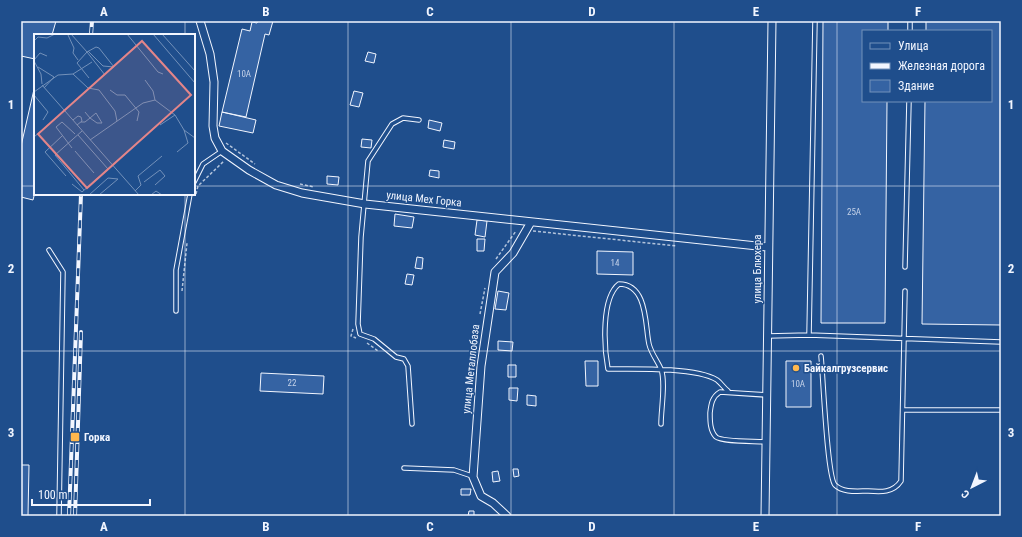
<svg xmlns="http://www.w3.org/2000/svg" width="1022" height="537" viewBox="0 0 1022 537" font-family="'Roboto Condensed',sans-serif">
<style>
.building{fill:#3563a3;stroke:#f2f6ff}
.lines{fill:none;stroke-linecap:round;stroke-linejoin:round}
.service-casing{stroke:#f2f6ff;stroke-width:5.5}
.minor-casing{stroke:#f2f6ff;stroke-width:9}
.path{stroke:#b3c4dc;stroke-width:1.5;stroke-dasharray:3 2;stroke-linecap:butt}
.service{stroke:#1f4e8c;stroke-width:3.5}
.minor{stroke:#1f4e8c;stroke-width:7}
.rail-casing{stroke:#f2f6ff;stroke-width:4}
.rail{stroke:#1f4e8c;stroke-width:2.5;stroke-dasharray:8;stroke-linecap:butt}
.grid{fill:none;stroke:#f2f6ff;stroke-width:1;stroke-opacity:0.55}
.poi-dot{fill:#ffb74d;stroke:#1f4e8c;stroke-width:1.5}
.labels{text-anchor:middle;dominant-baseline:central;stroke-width:3;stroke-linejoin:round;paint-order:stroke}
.number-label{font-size:9px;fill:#c3d1e8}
.street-label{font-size:11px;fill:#f2f6ff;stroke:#1f4e8c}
.poi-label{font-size:11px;font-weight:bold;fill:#f2f6ff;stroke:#1f4e8c;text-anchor:start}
.inset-road{fill:none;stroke:#7391ba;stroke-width:1}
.view{fill:#e38589;fill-opacity:0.15;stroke:#e38589;stroke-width:2}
.inset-edge{fill:none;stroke:#f2f6ff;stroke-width:2}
.neatline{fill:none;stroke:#f2f6ff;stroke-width:1.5}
.grid-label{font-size:13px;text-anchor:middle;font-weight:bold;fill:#f2f6ff}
</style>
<rect width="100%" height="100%" fill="#1f4e8c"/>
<path class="building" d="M21 21H56L52 35H35V59L21 56Z
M258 21H273L269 35 265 34 246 117 222 112 242 29 250 31 252 22 257 23Z
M823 21H888V31H863V101H887L885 323H821Z
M926 21H1001V325L922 324 925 101H991V31H926Z
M368 52 376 54 374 63 365 61Z
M35 85V192L33 200 21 197V146Z
M354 91 363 93 359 107 350 105Z
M222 112 256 120 253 133 219 126Z
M429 120 442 123 440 131 428 128Z
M362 139 372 140 371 148 361 147Z
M444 140 455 142 454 149 443 147Z
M430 170 439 171V178L429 176Z
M327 176 339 177 338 185 327 184Z
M395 214 414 217 412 228 394 226Z
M477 220 487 221 485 237 475 235Z
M477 239H485L484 251H477Z
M597 251 633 252V275L597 274Z
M417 257 423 258 422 269 415 268Z
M407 274 414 275 412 285 405 284Z
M498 291 509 293 506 310 495 309Z
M498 341 513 342 512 351 498 350Z
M585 361H598V386H586Z
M786 361H811V407H786Z
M508 365H516V377H508Z
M261 373 324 376 323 394 260 391Z
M509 388H518L517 401 509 400Z
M527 395 536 396V406L527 405Z
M21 465H29L28 516H21Z
M513 469H518L519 476 514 477Z
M498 471 500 481 493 482 492 472Z
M461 489H471L470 495H461Z
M469 511H474V516H468Z"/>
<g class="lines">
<g class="service-casing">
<path id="service" d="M910 31V21
M194 182 203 164 222 151
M49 250 63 272 59 516
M905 267 909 101
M176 311V270L190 194
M809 335 815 21
M768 336 809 335 1001 342
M821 356C823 374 827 477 835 485 843 493 858 491 868 491 881 492 893 493 901 481L905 291
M904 410H1001
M412 424 408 366 404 359 396 357 374 339 360 334 358 324 361 237 368 161 392 124 403 118 419 120
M661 424C661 409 666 382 661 369 657 360 651 353 649 344 645 326 648 284 619 284 601 298 604 347 608 369 633 369 696 367 717 380 721 383 724 388 728 391
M766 442C756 441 722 442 716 437 710 431 710 421 710 413 711 404 712 397 720 392L766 395
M404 468 454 470 472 476"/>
</g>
<g class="minor-casing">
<path id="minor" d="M200 21 210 54 214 82 213 126 215 138 222 151 249 170 276 185 302 193 365 204 767 247
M507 516 493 503 481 496 473 477 481 366 495 272 513 253 531 222
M765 516C767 351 769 186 772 21"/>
</g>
<path class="path" d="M226 143 255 164
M300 184 314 187
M196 194 198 186 224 161
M533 231 677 246
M496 259 516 231
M182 291 187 243
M480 314 485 288
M353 329 351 336 356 338
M367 343 378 351"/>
<use href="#service" class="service"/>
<use href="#minor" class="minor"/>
<g class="rail-casing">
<path id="rail" d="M91 35 92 21
M69 516 81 194
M75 516 81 332"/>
</g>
<use href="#rail" class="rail"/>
</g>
<path class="grid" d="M185 21V35M348 21V516M511 21V516M674 21V516M837 21V516M21 186H35M194 186H1001M185 194V516M21 351H1001"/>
<g class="poi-dot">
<circle cx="796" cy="368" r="4"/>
<rect x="70" y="432" width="10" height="10" rx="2"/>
</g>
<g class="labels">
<g class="number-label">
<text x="244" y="74">10А</text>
<text x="854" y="212">25А</text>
<text x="615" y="263">14</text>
<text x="292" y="383">22</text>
<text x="798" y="384">10А</text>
</g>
<g class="street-label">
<text transform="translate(424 199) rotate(6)">улица Мех Горка</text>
<text transform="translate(757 269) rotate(-90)">улица Блюхера</text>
<text transform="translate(471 369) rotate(-84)">улица Металлобаза</text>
</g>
<g class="poi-label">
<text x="804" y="368">Байкалгрузсервис</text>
<text x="84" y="437">Горка</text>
</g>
</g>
<g transform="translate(34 34)">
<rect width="161" height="161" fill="#1f4e8c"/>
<path class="inset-road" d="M37 0 53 18 62 13 65 14 80 33 69 32 54 17M93 0 124 38 129 40M119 0 161 49M128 0 161 37M34 1 40 14 39 19 44 26M0 7 4 3 13 4 21 0M0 26 6 19 13 22M0 27 7 40 8 50M4 33 20 43 10 54M39 40 58 28M55 44 43 29 53 18 71 41M111 46 119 57 121 66M8 51 105 161M76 56 83 61H91L105 78 103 87M0 58 24 41 39 40 54 54 65 56 81 77 83 87M0 61 14 78 9 86M39 86 44 82 47 83 48 87 43 91M47 88H51L56 84 62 79 68 89H63L56 84 51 78M126 91 141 81M48 97 21 121 50 156M28 102 11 118 32 142M0 103 30 77M56 106 109 69 121 66 141 81 150 96 161 104M38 114 22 93 28 88 41 100M41 117 60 139M143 118 154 109 150 96M110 148 126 136 131 142 121 151M38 150 48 158 74 135 44 101M101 157 107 151 104 142 128 122M55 161 74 144 84 145M65 161 84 145M117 161 122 157 128 161"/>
<path class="view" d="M108 7 157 61 53 154 4 100Z"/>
<rect width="161" height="161" class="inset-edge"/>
</g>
<rect width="1022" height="537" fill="none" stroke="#1f4e8c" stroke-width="44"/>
<rect x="862" y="30" width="130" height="72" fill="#1f4e8c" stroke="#7391ba"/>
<rect x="870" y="43" width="20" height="6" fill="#1f4e8c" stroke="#7391ba"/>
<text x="898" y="50" font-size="12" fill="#f2f6ff">Улица</text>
<rect x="870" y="63" width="20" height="6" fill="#f2f6ff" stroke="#7391ba"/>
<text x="898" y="70" font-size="12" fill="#f2f6ff">Железная дорога</text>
<rect x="870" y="80" width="20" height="12" fill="#3563a3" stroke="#7391ba"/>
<text x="898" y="90" font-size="12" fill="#f2f6ff">Здание</text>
<g transform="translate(972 487) rotate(222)" stroke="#1f4e8c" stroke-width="3" paint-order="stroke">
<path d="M0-3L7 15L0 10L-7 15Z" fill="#f2f6ff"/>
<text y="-6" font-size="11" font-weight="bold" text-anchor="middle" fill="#f2f6ff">С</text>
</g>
<path d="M32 499v6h118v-6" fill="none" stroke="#f2f6ff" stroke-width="2"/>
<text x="38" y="499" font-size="12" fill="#f2f6ff" stroke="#1f4e8c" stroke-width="3" paint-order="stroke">100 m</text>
<rect x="22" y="22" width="978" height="493" class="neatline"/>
<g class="grid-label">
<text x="104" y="16">A</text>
<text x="266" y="16">B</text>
<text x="430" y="16">C</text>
<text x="592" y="16">D</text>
<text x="756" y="16">E</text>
<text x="918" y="16">F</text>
<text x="11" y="109">1</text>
<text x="1011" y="109">1</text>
<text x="11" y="273">2</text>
<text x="1011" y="273">2</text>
<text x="11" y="437">3</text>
<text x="1011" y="437">3</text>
<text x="104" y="531">A</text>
<text x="266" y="531">B</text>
<text x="430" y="531">C</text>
<text x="592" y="531">D</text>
<text x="756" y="531">E</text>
<text x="918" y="531">F</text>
</g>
</svg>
